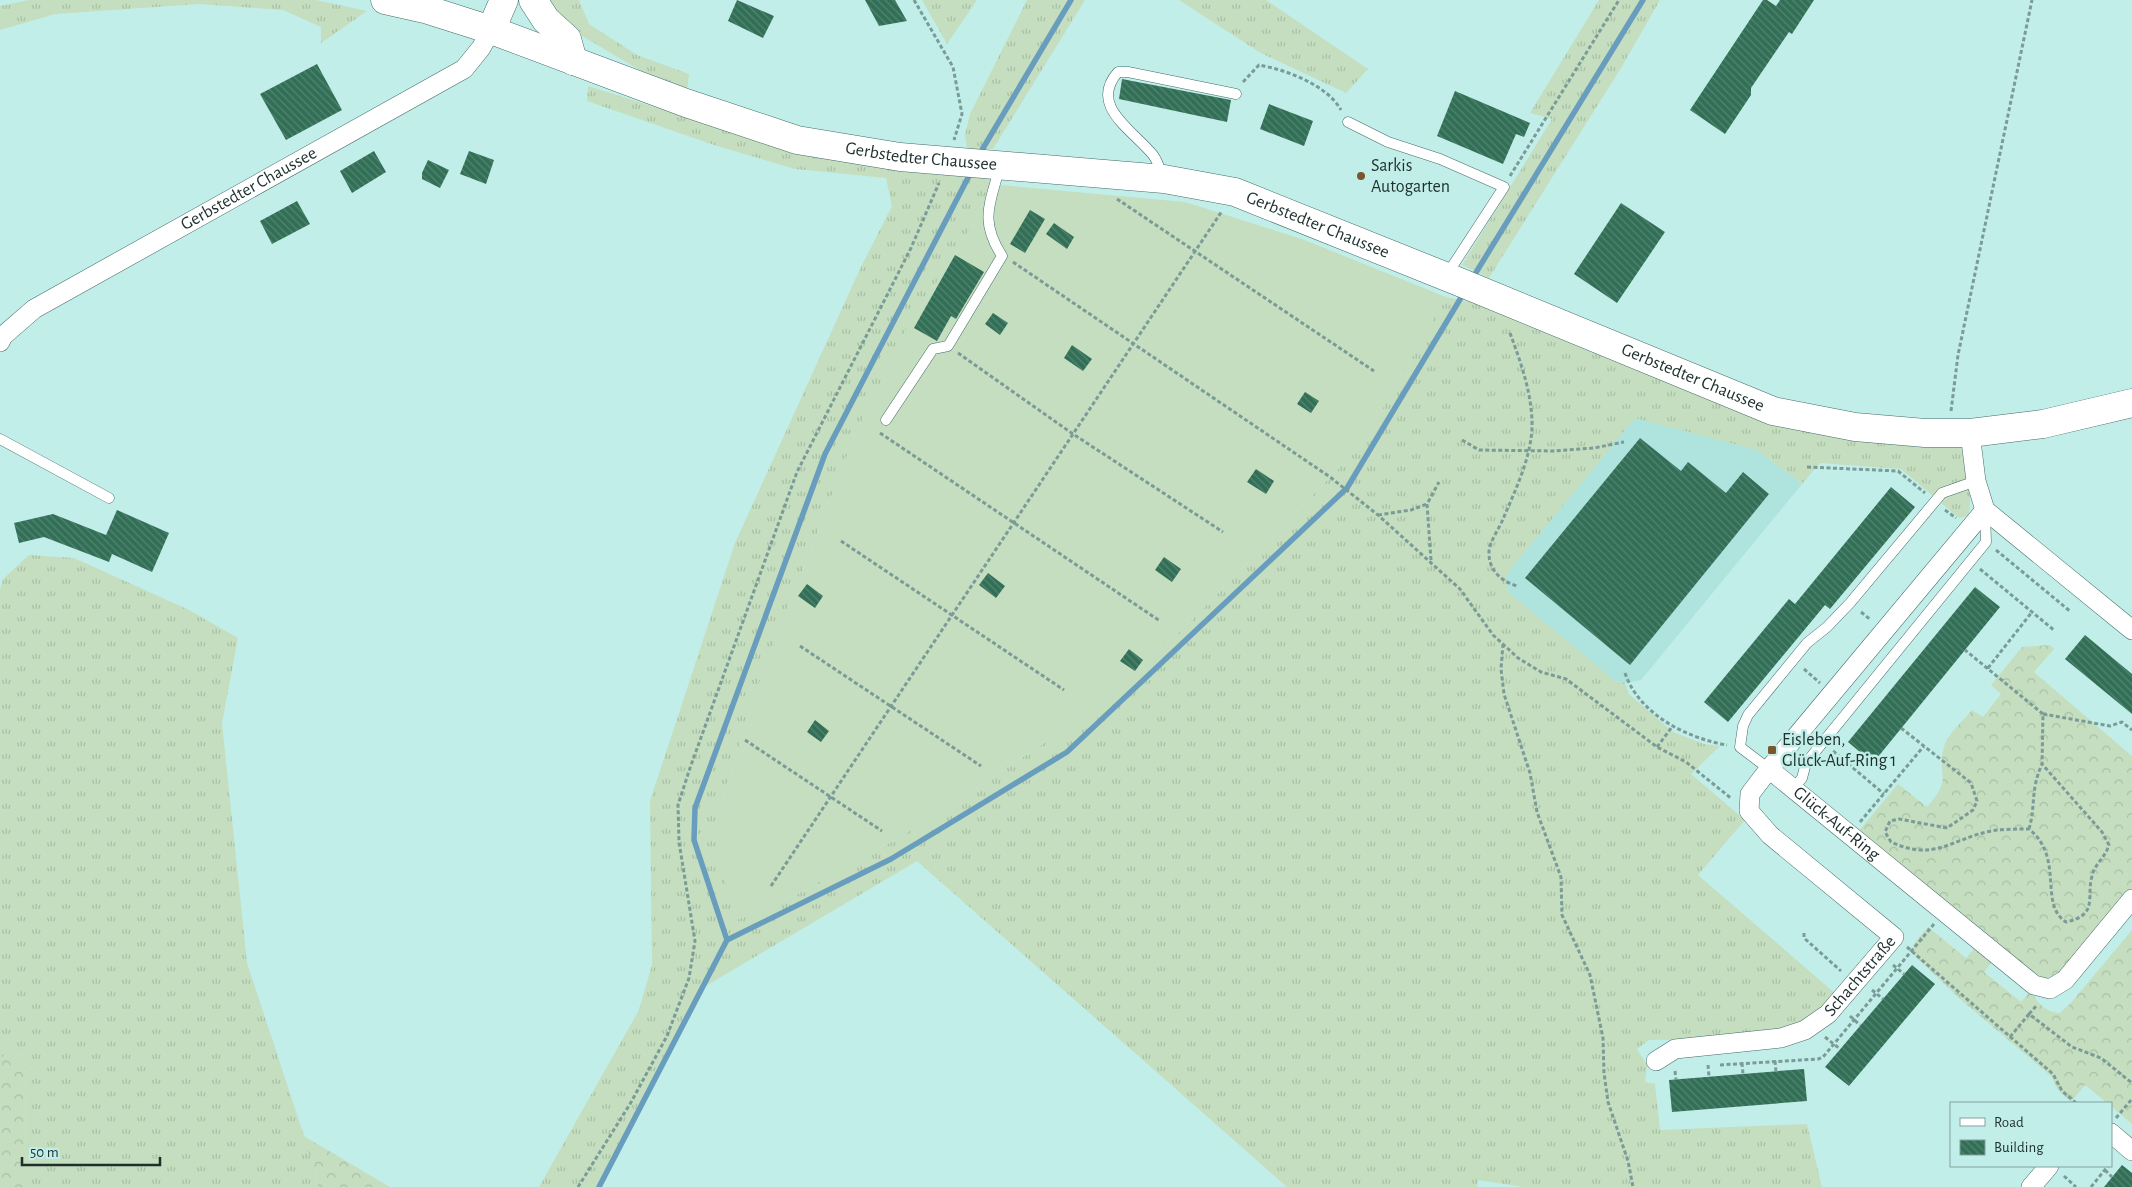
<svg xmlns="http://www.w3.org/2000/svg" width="2132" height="1187" viewBox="0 0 2132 1187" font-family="'Alegreya Sans',sans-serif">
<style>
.built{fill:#aee3de}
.grass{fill:url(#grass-tufts)}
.forest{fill:url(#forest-crowns)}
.garden{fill:#c4debf}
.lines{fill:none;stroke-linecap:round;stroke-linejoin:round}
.stream{stroke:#689dbe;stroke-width:5.5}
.building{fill:url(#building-back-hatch)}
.service-casing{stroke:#436b68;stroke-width:11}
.minor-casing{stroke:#436b68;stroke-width:20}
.secondary-casing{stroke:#436b68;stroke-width:29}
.primary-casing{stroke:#436b68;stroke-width:29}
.path{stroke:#7a9b97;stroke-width:3;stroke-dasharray:4 2.5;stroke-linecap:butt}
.service{stroke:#fff;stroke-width:10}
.minor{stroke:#fff;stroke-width:19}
.secondary{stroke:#fff;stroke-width:28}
.primary{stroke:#fff;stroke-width:28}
.poi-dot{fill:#78562e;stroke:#c2eeea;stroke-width:2}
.labels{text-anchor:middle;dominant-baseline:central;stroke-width:5;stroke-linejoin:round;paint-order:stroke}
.street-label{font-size:18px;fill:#1e302e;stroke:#c2eeea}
.poi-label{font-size:18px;fill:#1e302e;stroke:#c2eeea;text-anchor:start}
</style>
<defs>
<pattern id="grass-tufts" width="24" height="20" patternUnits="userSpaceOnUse" patternTransform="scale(1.25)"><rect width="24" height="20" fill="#c4debf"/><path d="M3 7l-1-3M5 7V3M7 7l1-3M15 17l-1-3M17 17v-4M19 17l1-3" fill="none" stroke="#a8bfa4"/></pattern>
<pattern id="forest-crowns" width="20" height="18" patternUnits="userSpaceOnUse" patternTransform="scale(1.25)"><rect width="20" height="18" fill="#c4debf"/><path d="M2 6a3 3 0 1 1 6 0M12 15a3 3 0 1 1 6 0" fill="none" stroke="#a8bfa4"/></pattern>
<pattern id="building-back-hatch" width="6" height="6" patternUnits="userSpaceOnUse" patternTransform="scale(1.25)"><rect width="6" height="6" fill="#326f57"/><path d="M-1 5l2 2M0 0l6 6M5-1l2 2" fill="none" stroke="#548471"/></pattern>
</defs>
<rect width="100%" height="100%" fill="#c2eeea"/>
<path class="built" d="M1635 417 1757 450 1802 484 1641 680 1625 683 1615 681 1508 592 1506 579 1510 570Z"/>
<path class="grass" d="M29 0H316L367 11 321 43V27L283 10 199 4 55 14 0 30V6Z
M543 0H579L589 24 637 55 689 74 687 92 648 75 572 30Z
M922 0H977L947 44Z
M1027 0H1085L993 149H967L965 135 970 114Z
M1179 0H1266L1368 69 1346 93 1259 52Z
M1599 0H1660L1621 68 1489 278 1462 265 1552 119 1530 113Z
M588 86 804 154 858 164 990 175V184L977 219 905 332 855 435 758 686 716 821 736 920 792 897 905 834 1087 715 1187 625 1363 443 1446 297 1470 302 1473 298 1608 355 1961 446C1965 468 1974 494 1968 516L1959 518 1901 469 1820 463 1802 484 1757 450 1635 418 1510 570 1506 579 1508 592 1615 681 1625 683 1629 694 1673 732 1704 744 1720 746 1691 774 1745 820 1698 875 1837 995C1823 1007 1809 1023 1791 1029 1751 1042 1692 1039 1649 1040L1637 1049 1647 1065 1645 1082 1655 1084 1660 1130 1807 1124 1822 1187H1523L1478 1180 1477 1187H1287L917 861 699 990 599 1187H539L639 1010 652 965 650 801 735 543 860 269 892 206 886 178 795 169 714 145 587 101Z
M29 555 74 558 189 610 238 638 222 723 247 963 315 1169 318 1187H26L25 1055 6 1054 0 1060V590L3 579Z"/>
<path class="forest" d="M2050 645 2054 649 2034 672 2132 756V890L2057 977 2044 980 2026 974 1857 833 1898 784 1927 807C1954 776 1936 777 1944 747 1947 734 1964 720 1972 710L1983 717 2001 694 1991 685 2022 647Z
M1928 927 1966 958 1976 946 1993 960 1984 972 2021 1002 2031 990C2036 1002 2046 1013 2060 1013L2070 1004 2132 930V1124L2111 1106V1103H2107L2085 1085 2071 1102 2058 1090 2051 1076 1960 999 1914 955 1913 945Z
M6 1054 25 1055 26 1187H0V1060Z
M302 1135 390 1187H318L315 1169Z"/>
<path class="garden" d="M990 184 1185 202 1302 239 1446 297 1363 443 1187 625 1087 715 905 834 792 897 736 920 721 866 716 821 758 686 855 435 905 332 977 219Z"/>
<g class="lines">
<path class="stream" d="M979 155 1071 0
M1472 279 1643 0
M727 940 891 859 1067 752 1347 488 1465 291
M599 1187 727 940 694 840 695 808 825 454 972 170"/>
</g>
<path class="building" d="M737 0 774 16 763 38 728 21Z
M865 0H895L907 21 879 26Z
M1763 0H1767L1776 6 1780 0H1814L1792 34 1789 32 1751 88V95L1725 134 1690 110Z
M317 64 342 110 286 140 260 94Z
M1122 79 1231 100 1227 122 1119 99Z
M1455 91 1530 123 1524 137 1516 134 1503 164 1437 136Z
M1269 104 1313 121 1304 146 1260 129Z
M374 151 386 172 352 193 340 171Z
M469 151 494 160 486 184 460 174Z
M428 160 449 170 440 188 422 179V173Z
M297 201 310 224 272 244 260 221Z
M1621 203 1665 232 1617 303 1574 274Z
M1030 210 1045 219 1025 253 1010 244Z
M1054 223 1074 237 1067 249 1046 234Z
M955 255 984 272 956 319 951 316 937 341 914 328Z
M993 313 1008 323 1000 335 985 324Z
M1072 345 1092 359 1083 371 1064 358Z
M1305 392 1319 401 1311 413 1297 404Z
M1640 438 1681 471 1688 462 1726 493 1743 472 1769 494 1630 665 1525 578Z
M1256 469 1274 481 1266 494 1247 482Z
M1891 487 1915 507 1830 609 1825 605 1728 722 1704 702 1789 599 1795 604Z
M117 510 169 533 152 572 112 554 109 562 44 537 19 543 14 523 53 514 106 535Z
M1164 557 1181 569 1172 582 1155 570Z
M988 573 1005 586 996 598 979 585Z
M807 584 823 596 815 608 798 596Z
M1975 587 2000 607 1873 763 1848 742Z
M2085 635 2132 674V714L2065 659Z
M1129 649 1143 660 1135 671 1120 661Z
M815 720 829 731 821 742 807 732Z
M1912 965 1935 984 1849 1086 1825 1067Z
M1804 1069 1807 1101 1672 1112 1669 1080Z
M2122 1165 2132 1173V1187H2104Z"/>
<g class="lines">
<g class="service-casing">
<path id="service" d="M1348 122 1388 142 1440 159 1504 187 1446 276
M1162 176C1160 169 1157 160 1153 155 1133 130 1088 106 1118 72H1128L1236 94
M886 420 933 349 948 346 1002 256C979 220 990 204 1000 166
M0 439 109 498
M1769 769 1740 747 1743 726 1748 715 1807 643 1827 627 1850 603 1942 493 1976 481
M1793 789 1802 778 1806 763 1986 542 1985 512"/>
</g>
<g class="minor-casing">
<g id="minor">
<path id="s1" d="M0 342 3 336 34 309 464 69 481 48 491 30"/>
<path d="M1970 433 1976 481 1985 510 2132 630"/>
<path id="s2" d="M1985 510 1769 769 2034 985 2050 989 2065 980 2132 899"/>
<path id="s3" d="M1656 1061 1675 1049 1781 1038 1805 1030 1828 1014 1894 937 1770 835 1749 811 1750 794 1769 769"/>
<path d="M2111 1133 2132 1151"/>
<path d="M2031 1187 2049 1166"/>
</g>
</g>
<g class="secondary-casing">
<g id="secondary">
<path id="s4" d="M385 0 425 9 491 30 686 103 797 140 900 157 1164 179 1235 192 1457 281 1773 411 1855 427 1925 433H1970L2043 424 2132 403"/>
</g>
</g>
<g class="primary-casing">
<path id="primary" d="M533 0 546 20 567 39 573 61
M491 30 504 0"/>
</g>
<path class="path" d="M914 0 953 67 962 114 954 140
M1243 82 1259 65C1287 70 1327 85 1341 110
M1510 176 1619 0
M1117 199 1374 371
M1013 262 1330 477 1378 515 1460 589 1493 635 1518 658 1541 672 1566 679 1657 747 1686 762 1732 799
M1510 333C1521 363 1533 396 1532 429 1530 460 1515 491 1503 519 1499 529 1490 541 1489 551 1488 570 1501 581 1517 586
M958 353 1073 434 1223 532
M1951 411 1958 355 2032 0
M880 433 1160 621
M1462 440 1479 450 1555 451 1594 448 1624 442
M1807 467 1898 471 1925 493
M1945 510 1956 518
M1378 515 1411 510 1427 504
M841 541 1064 690
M1996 550 2071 612
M1431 560 1427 504 1439 482
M1980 569 2055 631
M1861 612 1871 620
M1503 644 1501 669 1504 694 1530 773 1537 812 1561 877 1562 915 1590 975 1603 1038 1604 1073 1608 1102 1628 1161 1633 1187
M800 646 981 766
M1988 668 2032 612
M1804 669 1820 683
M1625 673C1639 714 1686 738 1727 745
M2043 714 2110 726 2122 722 2132 730
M1901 728 1971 783 1977 801 1973 810 1947 828 1899 819 1890 821 1885 832 1891 842C1935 862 1951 839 1991 831 2003 829 2016 829 2029 829 2065 858 2038 904 2066 922 2099 915 2086 897 2092 876 2094 865 2105 858 2109 845L2102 832 2042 764 2043 714 1965 650
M745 740 882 831
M1657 747 1672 727
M1833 751 1884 794
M1860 822 1924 746
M2029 829C2036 805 2030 791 2042 764
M771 886 1222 211
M1804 933V938L1841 971
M1907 947 2053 1074 2062 1091 2076 1103
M1893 965 1904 974
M1872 990 1883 999
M2029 1014 2037 1005
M1850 1016 1860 1025
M1825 1037 1840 1049
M2010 1037 2029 1014 2072 1047 2101 1058 2132 1083
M1775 1061 1776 1072
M1742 1063 1743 1074
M1708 1065 1709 1077
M1720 1065 1818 1059 1823 1057 1934 924
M1675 1071 1676 1080
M2116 1118 2132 1099
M2105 1170 2112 1177
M2064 1176 2076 1187
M578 1187 630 1104 667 1036 689 978 695 941 679 842 678 805 690 768 797 472 911 248 939 183
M2091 1187 2108 1166"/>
<use href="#service" class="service"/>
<use href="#minor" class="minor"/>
<use href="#secondary" class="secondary"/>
<use href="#primary" class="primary"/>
</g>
<g class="poi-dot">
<circle cx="1361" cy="176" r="5"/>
<rect x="1767" y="745" width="10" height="10" rx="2.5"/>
</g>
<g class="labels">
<g class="street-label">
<text stroke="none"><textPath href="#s4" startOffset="561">Gerbstedter Chaussee</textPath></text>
<text stroke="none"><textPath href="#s1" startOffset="294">Gerbstedter Chaussee</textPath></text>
<text stroke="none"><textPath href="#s4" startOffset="966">Gerbstedter Chaussee</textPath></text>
<text stroke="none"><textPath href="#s4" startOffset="1371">Gerbstedter Chaussee</textPath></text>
<text stroke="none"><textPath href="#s2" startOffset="424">Glück-Auf-Ring</textPath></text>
<text stroke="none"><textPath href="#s3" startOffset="232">Schachtstraße</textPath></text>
</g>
<g class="poi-label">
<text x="1371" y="166">Sarkis<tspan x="1371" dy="21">Autogarten</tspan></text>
<text x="1782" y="740">Eisleben,<tspan x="1782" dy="21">Glück-Auf-Ring 1</tspan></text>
</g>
</g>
<rect x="1950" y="1102" width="162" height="65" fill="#c2eeea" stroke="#80a29f"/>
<rect x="1960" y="1118" width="25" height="8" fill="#ffffff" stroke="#80a29f"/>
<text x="1994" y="1127" font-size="15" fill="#1e302e">Road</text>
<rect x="1960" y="1140" width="25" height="15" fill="url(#building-back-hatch)" stroke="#80a29f"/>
<text x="1994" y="1152" font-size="15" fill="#1e302e">Building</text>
<path d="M22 1157v8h138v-8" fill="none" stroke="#1e302e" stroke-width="2.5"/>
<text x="30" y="1157" font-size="15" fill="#1e302e" stroke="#c2eeea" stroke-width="4" paint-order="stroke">50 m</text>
</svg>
